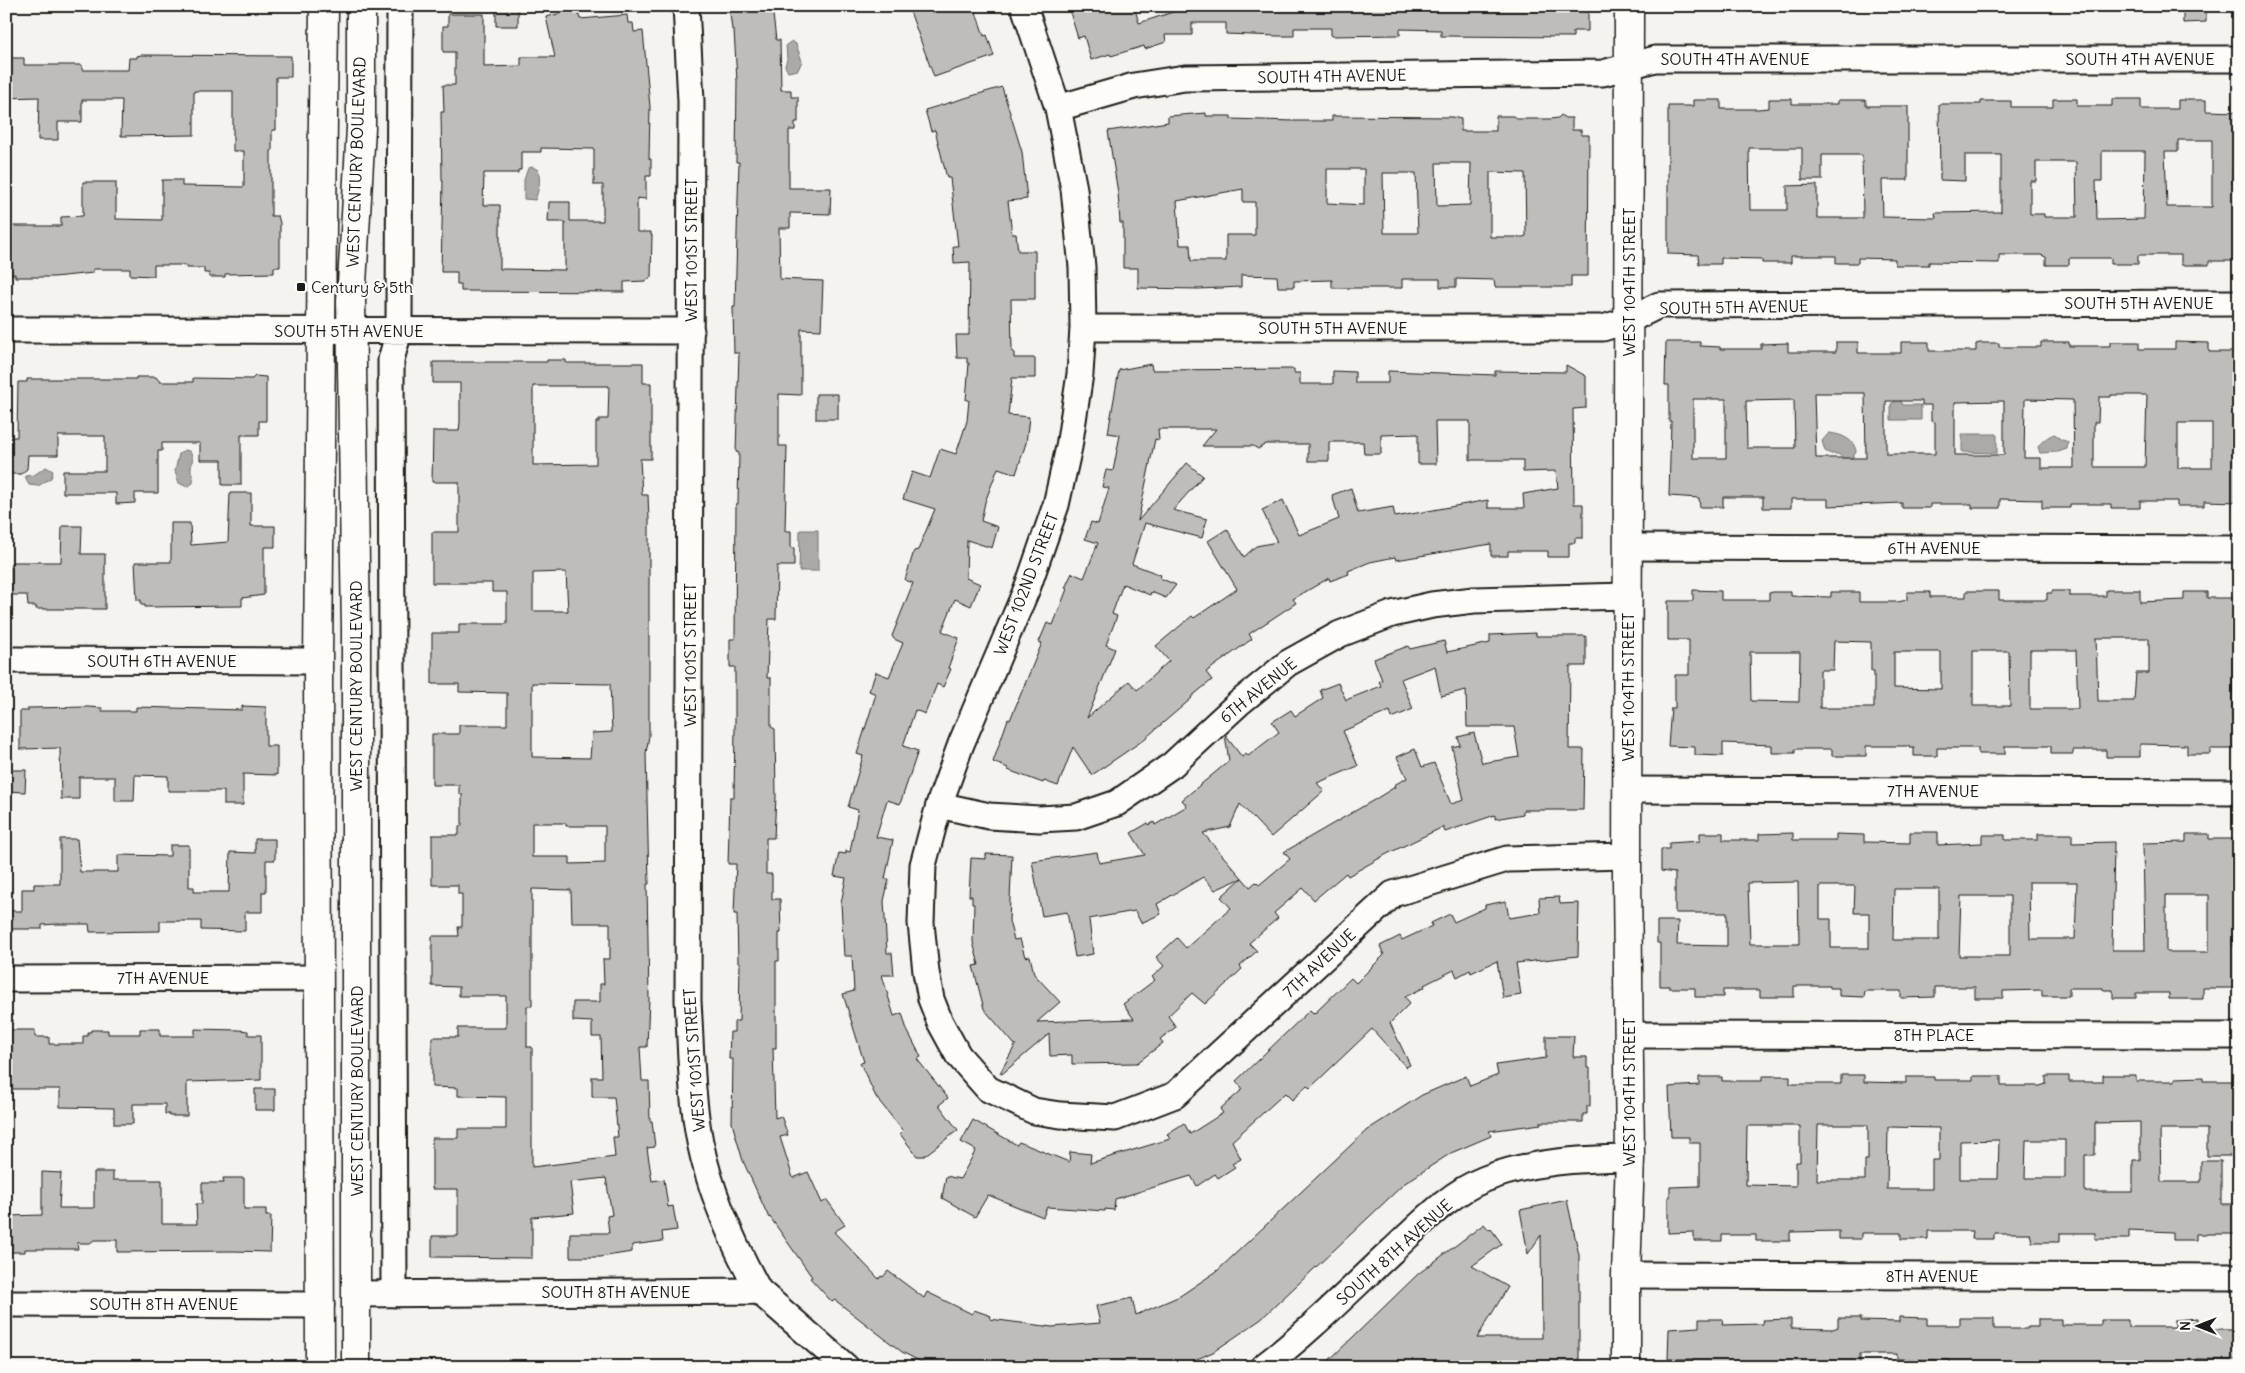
<svg xmlns="http://www.w3.org/2000/svg" width="2245" height="1373" viewBox="0 0 2245 1373" font-family="Delius,sans-serif">
<style>
.water{fill:#abaaa6;stroke:#72716f}
.building{fill:#bebdba;stroke:#1c1c1c;fill-rule:evenodd}
.lines{fill:none;stroke-linecap:round;stroke-linejoin:round}
.minor-casing{stroke:#1c1c1c;stroke-width:29}
.tertiary-casing{stroke:#1c1c1c;stroke-width:31}
.primary-casing{stroke:#1c1c1c;stroke-width:31}
.minor{stroke:#fdfcf7;stroke-width:25}
.tertiary{stroke:#fdfcf7;stroke-width:28}
.primary{stroke:#fdfcf7;stroke-width:28}
.poi-dot{fill:#1c1c1c;stroke:#fdfcf7;stroke-width:2}
.labels{text-anchor:middle;dominant-baseline:central;stroke-width:4;stroke-linejoin:round;paint-order:stroke}
.street-label{font-size:16px;fill:#1c1c1c;stroke:#fdfcf7}
.poi-label{font-size:16px;fill:#1c1c1c;stroke:#fdfcf7;text-anchor:start}
</style>
<rect width="100%" height="100%" fill="#f4f3ee"/>
<filter id="ink" filterUnits="userSpaceOnUse"><feTurbulence type="fractalNoise" baseFrequency=".02" numOctaves="2"/><feDisplacementMap in="SourceGraphic" scale="10" xChannelSelector="R" yChannelSelector="G"/><feConvolveMatrix kernelMatrix="1 2 1 2 8 2 1 2 1" color-interpolation-filters="sRGB"/></filter>
<g filter="url(#ink)">
<path class="water" d="M792 41 796 44 802 61 798 70 788 72 785 66 787 59 786 45Z
M533 167 538 170C541 181 539 189 535 200L524 199V180L528 168Z
M1897 400 1901 401 1903 405H1921V420H1891V404Z
M1829 433C1840 434 1855 439 1856 452L1853 457 1845 459 1838 454H1831L1825 451 1822 441Z
M1962 434H1997V453L1962 452Z
M2055 434 2060 439 2068 442 2067 449 2058 452 2040 453 2038 447C2041 442 2049 435 2055 434Z
M185 450 189 451C196 459 190 463 191 471 192 476 194 477 193 483L187 487 179 483 175 471 179 454Z
M46 467 53 471 51 478 38 486 29 485 25 476 34 475Z
M800 530H818V571H799Z"/>
<path class="building" d="M496 6H518V26H496Z
M560 6H576L580 19 627 15 628 23H633L634 32 643 31 650 107 649 159H651V176H646V199L637 198V232H651V235H652L651 277 645 281 624 282V292L461 291V284H457V272H441L443 181H442L441 112H444L443 85H455V52H443V26H448V14H484V67L521 66V57H555L546 17 562 13ZM541 148 594 149V185H603V221H570V202H549L548 222H565V270L500 269V205H483L484 173H518V170H521V152H541Z
M729 6H772L776 40H780L781 90H791V97H798V122H795V130H789V188H831L830 214 790 213V228H779L780 279 823 281 821 330 801 329V395L779 394V446H787L785 531H791V548H794V566H777L776 619H769L767 678H771V727L775 729 776 796 774 838H766V874H772V899H780L781 933H779V961H776V1048H773L775 1118 781 1116 788 1135 780 1137 793 1178 808 1172 822 1203 827 1200 845 1225 834 1232 879 1279 881 1276 883 1277 888 1271 924 1298 927 1292 972 1314 974 1310 991 1316 990 1319 1052 1327 1100 1323 1096 1306 1132 1298 1136 1315 1180 1296 1217 1271 1367 1130 1422 1095 1466 1076 1470 1086 1498 1075 1496 1065 1546 1058V1036H1574L1573 1057H1587V1068H1590V1106H1587V1114H1583V1122H1540L1541 1124 1489 1131 1491 1136 1451 1153 1405 1183 1260 1320 1213 1352 1179 1367H931L902 1352 835 1300 832 1302 810 1278 812 1277 770 1217 769 1218 743 1161 732 1123 733 1059H729L730 1032H734V1023L735 1021H739L740 962H738L737 914H734L736 864H728L730 797H734L735 727V667H730V639H735L736 504H738L739 453 736 452 739 353H734L733 307H735L739 162H736L737 81 734 30H732Z
M908 6H974L984 36 987 35 994 56 934 77Z
M1068 6H1134L1139 23 1176 11V6H1588V31H1573V37L1441 36V30L1400 29V35L1331 36V28H1294V36H1278L1226 34V23H1192V35H1165L1166 42 1145 49 1144 46 1111 56 1110 54 1091 60 1084 36 1078 38Z
M2183 6H2206V22L2183 23Z
M141 55 291 56V77H276V130H272V151H271V216H278L280 223V267H274V273L225 274V277H209V273H204V268H186V265H154V276L130 275V269H93V273L54 277H15V274H6V226H61V217L83 216V182H116V219L162 220V180H182V186L244 187V151H233V91H194V135L121 136 122 100H82V122H58V140H38L39 97 6 98V58H24V65H82V70H128L129 58H137V56Z
M1002 87 1022 152 1027 199 1008 201 1012 234H1016L1018 251H1035V299H1011L1012 352H1014V358H1035V378H1012L1008 415 1029 417 1026 443 1016 474 998 468 985 502 981 521 998 527 992 548 967 540 966 578 980 584 971 606 955 599 942 631 959 638 948 668 951 669 943 687 937 684 925 714 915 710 903 746 918 751 900 804 887 800 876 837 893 840 885 879H889L884 901 887 953H892L894 975H882L894 1016 902 1013 907 1030 921 1057 917 1059 948 1098 939 1105 958 1130 924 1156H917L900 1134 903 1131 876 1097 860 1063 864 1062 843 994 854 991 852 956H844L841 903 846 878 834 876 839 853 846 854V851L850 852 856 820 858 810 848 807 863 756 857 754 876 694 869 691 876 672 889 677 903 643 894 639 892 636 913 583 905 580 914 551 918 550 935 509 903 499 912 472 930 478 940 449 956 454 967 421 969 400H966L969 363H967V358H957L956 335H969L970 262 954 263 953 246H958L950 178H947L935 130 931 131 925 110Z
M1769 99H1792V104H1838V100H1866V106H1908V180H1882L1883 217 1936 218 1935 213 2001 212V155H1965V181L1940 180 1939 104H1981V101H2011V107H2053V99H2077V106H2112V99H2141V109H2178V100H2206V111L2239 112V140H2233L2232 184H2237L2239 261H2209V265H2181V255H2138V264H2111V258H2069V265H2046V257L2041 255H1999V263L1929 262V265H1895V259L1858 258V263H1836V256H1791V263H1762V259L1721 258V264H1699L1698 255 1668 254V106H1693V100H1721V109H1758L1769 108ZM2178 140H2212V207H2167L2165 151H2178ZM1749 148H1802V180H1822V155H1862L1863 218H1817V185L1787 186V210H1750ZM2102 151H2145L2144 219 2097 220 2096 181H2102ZM2036 162H2076L2077 217H2044V214H2030V181H2036Z
M1206 113V116H1231V119L1294 121H1332V116L1452 117 1461 119V131H1496V116H1513L1517 119H1551L1558 118 1561 115 1565 118H1572V130H1581V135H1589L1588 276H1571V287H1495L1494 280 1456 279V287H1440V279H1402V288H1332V280L1294 281V287H1278L1277 276 1241 275V287L1199 289 1138 288V268H1123V223H1120L1118 193 1108 131 1168 122V116ZM1436 163H1471L1470 205 1437 206ZM1327 169H1364V205L1327 203ZM1490 172 1525 173 1526 236 1523 237H1490ZM1383 173H1416L1418 233H1384ZM1243 189V202H1255V235H1226V261H1191L1190 245H1180L1177 201Z
M1666 342H1700V346L1720 347V349H1761V344L1788 343V352H1836V342H1858V353H1901V342H1929V351H1976V344L1980 343H1999V347H2041V342H2069V346H2110V342H2139V349H2175V342L2209 343V352H2239V382H2235V457L2239 451V502L2204 501V506H2177V501H2140V508H2111V504H2070V508H2042V500L2000 499V508H1972V504H1930V508H1902V503L1828 506V499H1791V508H1763V497H1723V507H1700L1699 498 1669 496 1671 421H1669V385H1665ZM1814 393H1865L1866 458H1816ZM2111 395H2147L2145 467H2094V422H2098L2099 397H2111ZM1693 399H1726V458H1693ZM2025 399 2073 400 2074 468H2041V458H2024ZM1794 400 1795 448H1747L1746 401ZM1886 401H1922V405H1931V421L1935 422V454H1886ZM2004 401V455H1955V402ZM2178 423H2212V468H2178Z
M547 360H566V363H643V383H651V459H640L642 495H648L649 520V736L646 753 649 884H647L649 999 647 1047H640L642 1081H649L650 1121H652L655 1147 647 1148 652 1181 664 1179 668 1207 673 1206 677 1230 662 1232 663 1241 632 1245V1252L600 1257H570V1233H609L607 1216 612 1215 606 1178 570 1182 574 1213 532 1217V1258L432 1257V1236H458V1189H432V1138H458V1129H506V1097L458 1096V1088L432 1087V1037H458V1028H506V996H459V987L432 986V936H459L458 927H462V894H458V885H432V835H459V826H462V794H459V785H432V734H459V725H507V693L459 692V684H432V633H459V624H507V592H492V583H432V532H459V482H432L433 431H459L460 422V383H433V362H547ZM533 386H609L608 419H599V422H596V464L533 465ZM566 572 568 611H533V573ZM532 683 610 684 612 732 592 733 590 758 532 757ZM532 823H566V826H605V863L570 864V857H532ZM532 889 571 890 572 923H610V959H603L604 984H600V1002H573V1021L592 1022V1037H601L602 1077H592V1097H614L618 1137H613L615 1157 532 1167V1047H527V1006H532Z
M1151 364 1152 370 1294 369V373H1300V384H1333V371L1355 372V383H1388V371L1495 375V371L1566 372V365L1586 376V408L1573 409 1574 504H1583V538H1575V543H1569V557H1548V551H1508V556H1491V544L1396 560 1395 557 1370 562 1348 571 1349 574 1330 581 1329 578 1293 599 1296 603 1249 634 1252 639 1206 672 1212 680 1191 697 1192 698 1142 741 1092 775 1073 747 1058 786 1044 781 1043 783 1008 770V768L993 762 1008 719 1010 720 1042 643 1039 642 1047 623 1053 625 1067 589 1065 588 1072 573 1084 578 1098 543 1085 539 1091 522 1098 524 1109 488 1102 487 1106 470 1113 471 1120 435 1108 433 1119 370ZM1435 421H1470V460H1523V472L1556 471 1558 488 1523 494 1524 508H1488V500L1395 517 1393 507 1358 513 1351 488 1332 495 1339 519 1299 535 1283 500 1262 510 1277 542 1256 546 1244 557 1227 529 1208 541 1237 589 1194 618 1192 616 1156 646 1169 661 1137 690 1129 681 1087 718 1115 649 1106 645 1117 616 1112 614 1123 584 1150 595 1151 592 1166 598 1176 585 1160 578 1161 575 1132 564 1145 523 1202 538 1207 519 1173 510 1203 476 1187 463 1138 521 1155 439 1159 440 1158 429H1216L1202 446H1253L1258 449 1266 444H1308V461H1329V442H1363L1364 454H1381V435L1418 434V464H1436Z
M255 376 266 377V421H259V435H241V485H222V460H200V443H162V451H158V493H135V503L116 504V493H63V471H105V436H58V455H28L27 469 21 474H8L9 437H17L18 382H27V379H136V377H156L160 382H193V378L252 379Z
M816 394H838V419H816Z
M230 493H251V526H275V547H264V595L242 598V606L145 607V605H141V600H137L135 562H171V523H190L191 545 228 542Z
M62 526H82L81 554H105V609H36V606H28L27 595H10V565L12 564V562H61Z
M1693 590 1721 591V600H1769V593L1773 592H1791V596L1831 597V592H1859V602H1898L1907 600V592H1930V597H1966V591H1999V600H2047V593H2052V591H2069V596H2106V590H2140V602L2184 600V592H2207V598H2239V646H2233L2232 720H2239L2238 749H2210V754H2187V745L2140 744V757H2106V750H2073V754H2051V746H2005V754H1978V748H1937V756H1914V748H1909V746H1866V756H1832V749H1795V753H1772V745L1723 743V756L1695 755V747L1668 746 1671 708H1675V675H1689V640H1668V601H1693ZM2096 638H2149V673H2136L2134 701H2098ZM1834 641 1871 642V671H1874V708H1820V670H1833ZM2030 650H2076L2078 709H2030ZM1973 651H2009L2010 706H1973ZM1750 652H1800L1799 702 1751 701ZM1894 652H1941V689L1894 688Z
M1536 633V636H1586V666H1570L1569 749H1584L1583 810H1523V814L1495 819V815L1445 832 1443 827 1387 854 1348 876 1346 873 1314 900 1303 888 1274 913 1278 918 1249 943 1257 951 1240 966 1242 969 1205 1004 1192 993 1168 1016 1176 1027 1160 1039 1163 1043 1137 1063 1072 1064V1055L1050 1056 1049 1034 1002 1074 1000 1073 1016 1044 1015 1045 984 1009 973 966 979 965 973 942 974 904H972V896H969L971 858 986 859V854L1012 855 1009 921 1014 940 1020 939 1025 957 1030 956 1034 974 1060 1002 1037 1022 1134 1019 1123 1004 1155 980 1152 977 1164 966 1156 957 1177 938 1186 948 1231 908 1221 897 1242 878 1215 890 1203 877 1157 904 1161 914 1141 923 1135 911 1089 919 1093 954 1075 957 1067 912 1042 916 1032 861 1097 852 1099 863 1145 855 1131 833 1148 823 1149 825 1154 822 1155 825 1187 806 1182 800 1229 761 1225 735 1242 757 1246 754 1248 756 1279 732 1272 722 1291 710 1295 716 1323 698 1320 690 1338 683 1346 700 1381 686 1379 681 1382 680 1374 659 1408 646 1410 649 1444 641 1447 652 1490 643V635ZM1435 666 1441 696 1466 690 1467 727H1514L1519 757 1482 763 1474 733 1458 737 1460 745 1452 747 1464 800 1451 804 1434 763 1422 767 1415 749 1397 757 1407 778 1394 785 1395 787 1374 800 1284 852 1290 859 1259 885 1256 882 1250 887 1203 833 1230 827 1240 804 1271 837 1324 791 1317 783 1358 766 1343 731 1390 711 1392 718 1413 709 1401 679Z
M242 706 266 707V746H277V775L243 774V805H224V791H168V776L135 775 134 801H115V777H79V799H61L60 748 20 749V711H28V708L88 707 102 708V711H136V707L242 710Z
M6 770H26L25 792 6 791Z
M1910 832H1938V845L1982 843V835H2005V840H2038V834H2072V843L2114 842 2112 950H2145L2143 843 2186 842V834H2209V839H2239V882H2236V911H2233V946H2239V988H2203V999H2169V993H2136V998H2113V990H2103V988H2069V996H2042V990L2003 991V998H1975V987H1935V997L1901 998V991H1865L1864 997 1839 996V988H1830V986H1794V997H1760V990H1723V997H1695V988H1669V986H1660V943H1657V921H1678L1677 945 1727 946V913H1675V873L1661 871V849H1669V843L1700 841V833H1723V840H1759V834L1793 833V840H1836V834L1864 835V842L1910 843ZM1798 882 1799 944H1750L1748 883ZM2029 882H2077L2075 939H2030ZM1820 886H1855L1854 913H1869V948H1831V919H1820ZM1894 889H1939V940H1893ZM2166 895H2209V952H2166ZM1961 896H2010V956H1959Z
M60 839H77L80 872H118V855L170 856V845H189V887H194V892H229L230 852 255 853V839H275V860H266V892H262V912H245V931L201 930V921H160V931L90 932 89 924H57L42 925V929H10V911H22V889H34V884H60Z
M1559 897 1560 904 1579 903 1578 956 1516 963 1521 995 1503 998 1497 961 1471 973 1470 970 1457 977 1454 970 1424 985 1425 987 1405 997 1410 1003 1390 1023 1410 1065 1406 1067 1372 1029 1310 1088 1307 1086 1292 1100 1285 1093 1232 1141 1241 1159 1232 1164 1235 1167 1218 1178 1215 1174 1197 1186 1191 1176 1115 1199 1114 1210 1105 1209V1211L1047 1207 1043 1217 988 1195 975 1217 942 1198 946 1176 960 1179 976 1150 961 1142 973 1120 1017 1145 1019 1142 1069 1162 1070 1152 1091 1154 1090 1163 1170 1139 1167 1134 1184 1123 1190 1134 1223 1113 1220 1109 1243 1089 1236 1081 1310 1010 1314 1014 1351 978 1356 983 1384 955 1380 946 1400 936 1402 940 1432 926 1431 923 1450 914 1454 922 1485 908V905L1506 901 1509 918 1540 913 1539 898Z
M140 1029H160V1036H195V1029L239 1030 248 1031V1035H261V1080L187 1082V1116H169V1114H165V1104H133V1124H114V1108L60 1107V1089H12L10 1030H35V1037H49V1044H83V1036H88V1032H91V1030H108V1034H140Z
M1841 1075H1864V1082L1906 1083V1077H1934V1080H1973V1076H2001V1086H2040L2046 1084V1076H2069V1082H2103V1075H2136V1081H2175V1078L2203 1077V1081H2239V1156H2207V1129H2160L2161 1182H2201V1161H2221V1204H2239V1234H2196V1240H2173V1232L2129 1230V1239H2095V1233H2060V1242H2032L2030 1233H1994V1239H1972L1973 1231H1928V1239H1901V1233H1861V1239H1839V1231L1790 1232V1241H1756V1235H1722V1241H1694V1232L1668 1233V1197H1670V1187L1700 1186V1143H1689V1137H1671L1669 1087 1699 1085V1077H1722V1081H1762V1076H1790V1084H1841ZM2140 1122V1160H2133V1192H2085V1155H2095V1123ZM1818 1125H1868V1160H1865V1180H1817ZM1747 1126H1800V1162H1796V1186L1746 1185ZM1888 1127 1939 1128V1160H1932V1189H1887ZM1999 1140 1998 1179H1960V1141ZM2026 1140H2065V1178H2025Z
M255 1089H275V1110H255Z
M42 1172 61 1173 59 1208H94V1172H113V1180H162V1224H197L196 1204H202V1183H224L223 1178H244V1209H266V1216H271L270 1252 233 1251 117 1252V1240H94L90 1243H77L78 1249H25V1252H8V1216L42 1215Z
M1567 1200 1579 1255V1367L1481 1364 1478 1367H1322L1418 1274 1484 1224 1489 1230 1491 1229 1502 1244 1472 1266 1508 1287 1477 1338H1542L1541 1235 1528 1254 1520 1210Z
M1899 1317 1927 1318V1325H1960V1318H1994V1329H2027V1327H2038V1319H2061V1325H2101V1320H2128V1327H2175V1320L2197 1318V1329H2239V1360L2197 1359V1365L2169 1364V1367H2150V1364L1950 1367V1360L1897 1359V1354H1860V1367H1693V1359H1668L1669 1329 1699 1327V1319H1723L1722 1325 1763 1324 1762 1320 1791 1319V1328L1833 1329 1838 1327V1318H1861V1321L1899 1322Z"/>
<g class="lines">
<g class="minor-casing">
<path id="minor" d="M686 6 691 101 688 1001C691 1048 691 1096 700 1142 711 1195 733 1244 759 1291
M1024 6 1058 108 1074 189 1082 267 1083 328 1080 374 1069 447 1056 505 1028 586 961 744 939 805 923 865 921 923 926 972 931 999 940 1022 958 1055 988 1089 1034 1111 1060 1115 1115 1118 1175 1095 1393 894 1507 859 1627 856
M1058 108 1134 86 1185 78 1603 73 1655 59H2239
M1083 328H1603L1629 320 1659 305 2239 303
M6 330 691 331
M1628 547 2239 549
M6 660 318 661
M1628 790 2239 792
M939 805 989 816 1039 819 1076 817 1117 803 1172 765 1239 703 1288 663 1340 634 1392 614 1432 605 1474 600 1628 596
M6 979 319 978
M1630 1035 2239 1036
M1626 1275 2239 1277
M357 1294 759 1291 846 1367
M394 1294 391 360 399 331 400 6
M6 1304 321 1305
M1263 1367C1309 1332 1350 1290 1392 1251 1420 1225 1449 1193 1485 1179 1531 1161 1580 1159 1630 1158"/>
</g>
<g class="tertiary-casing">
<path id="tertiary" d="M1626 1367V1275L1630 1158 1627 879 1629 6"/>
</g>
<g class="primary-casing">
<path id="primary" d="M320 1367 318 661 324 6
M356 1367V630L351 301 361 128V6"/>
</g>
<use href="#minor" class="minor"/>
<use href="#tertiary" class="tertiary"/>
<use href="#primary" class="primary"/>
</g>
</g>
<rect class="poi-dot" x="296" y="282" width="10" height="10" rx="2.5"/>
<g class="labels">
<g class="street-label">
<text x="1735" y="59">SOUTH 4TH AVENUE</text>
<text x="2140" y="59">SOUTH 4TH AVENUE</text>
<text transform="translate(1332 76) rotate(-1)">SOUTH 4TH AVENUE</text>
<text transform="translate(356 162) rotate(-88)">WEST CENTURY BOULEVARD</text>
<text transform="translate(691 250) rotate(-90)">WEST 101ST STREET</text>
<text transform="translate(1629 282) rotate(-90)">WEST 104TH STREET</text>
<text x="2139" y="303">SOUTH 5TH AVENUE</text>
<text transform="translate(1734 307) rotate(-1)">SOUTH 5TH AVENUE</text>
<text x="1333" y="328">SOUTH 5TH AVENUE</text>
<text x="349" y="331">SOUTH 5TH AVENUE</text>
<text x="1934" y="548">6TH AVENUE</text>
<text transform="translate(1026 584) rotate(-69)">WEST 102ND STREET</text>
<text transform="translate(690 655) rotate(-90)">WEST 101ST STREET</text>
<text x="162" y="661">SOUTH 6TH AVENUE</text>
<text transform="translate(356 686) rotate(-90)">WEST CENTURY BOULEVARD</text>
<text transform="translate(1628 687) rotate(-90)">WEST 104TH STREET</text>
<text transform="translate(1258 690) rotate(-39)">6TH AVENUE</text>
<text x="1933" y="791">7TH AVENUE</text>
<text transform="translate(1319 963) rotate(-43)">7TH AVENUE</text>
<text x="163" y="978">7TH AVENUE</text>
<text x="1934" y="1035">8TH PLACE</text>
<text transform="translate(694 1060) rotate(-94)">WEST 101ST STREET</text>
<text transform="translate(357 1091) rotate(-90)">WEST CENTURY BOULEVARD</text>
<text transform="translate(1629 1092) rotate(-90)">WEST 104TH STREET</text>
<text transform="translate(1394 1252) rotate(-42)">SOUTH 8TH AVENUE</text>
<text x="1932" y="1276">8TH AVENUE</text>
<text x="616" y="1292">SOUTH 8TH AVENUE</text>
<text x="164" y="1304">SOUTH 8TH AVENUE</text>
</g>
<g class="poi-label">
<text x="311" y="287">Century &amp; 5th</text>
</g>
</g>
<rect width="2245" height="1373" fill="none" stroke="#fdfcf7" stroke-width="25"/>
<rect x="12" y="12" width="2220" height="1348" fill="none" stroke="#1c1c1c" stroke-width="2" filter="url(#ink)"/>
<g transform="translate(2198 1326) rotate(270)" stroke="#fdfcf7" stroke-width="4" paint-order="stroke">
<path d="M0-4L9 19L0 12L-9 19Z" fill="#1c1c1c"/>
<text y="-8" font-size="14" font-weight="bold" text-anchor="middle" fill="#1c1c1c">N</text>
</g>
</svg>
